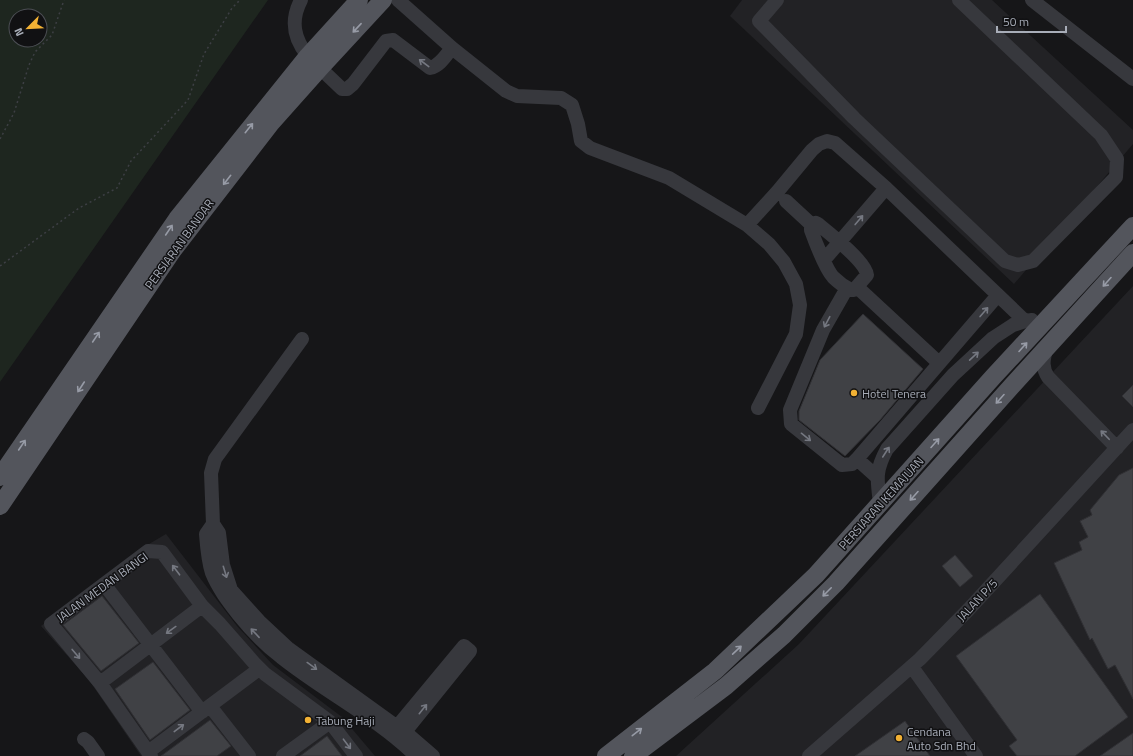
<svg xmlns="http://www.w3.org/2000/svg" width="1133" height="756" viewBox="0 0 1133 756" font-family="'Titillium Web',sans-serif">
<style>
.built{fill:#222225}
.green{fill:#1e261f;fill-rule:evenodd}
.building{fill:#404145;stroke:#303034}
.lines{fill:none;stroke-linecap:round;stroke-linejoin:round}
.path{stroke:#3d3f44;stroke-width:1.5;stroke-dasharray:2 3;stroke-linecap:butt}
.minor{stroke:#37383d;stroke-width:14}
.major{stroke:#53555c;stroke-width:18}
.oneway{stroke:#979ba6}
.oneway2{stroke:#757881}
.poi-dot{fill:#f2b134;stroke:#111113;stroke-width:1.5}
.labels{text-anchor:middle;dominant-baseline:central;stroke-width:3;stroke-linejoin:round;paint-order:stroke}
.street-label{font-size:12px;fill:#a8adb8;stroke:#111113}
.poi-label{font-size:12px;fill:#a8adb8;stroke:#111113;text-anchor:start}
</style>
<rect width="100%" height="100%" fill="#161618"/>
<path class="built" d="M742 0H992L1133 130V144L1014 284 730 16Z
M1133 286V756H676L799 644Z
M166 534 237 626 273 665 342 717 375 756H141L89 680 41 626 149 544Z"/>
<path class="green" d="M0 0H268L0 382ZM16 16H40V40H16Z"/>
<path class="building" d="M863 314 923 369 880 420 845 456 799 420V411L820 360Z
M1133 385V407L1122 396Z
M1133 468V699L1115 665 1108 669 1092 638 1090 640 1054 563 1082 550 1079 542 1088 537 1080 521 1092 515 1090 510 1119 475Z
M955 555 973 576 960 587 942 566Z
M1040 594 1128 717 1075 756H1017L1009 746 1017 740 956 656Z
M102 596 139 643 101 671 63 625Z
M153 662 190 710 150 740 115 689Z
M210 720 231 746 217 756H161Z
M905 721 930 756H855Z
M1133 733V756H1100Z
M327 736 342 756H300Z"/>
<g class="lines">
<path class="path" d="M0 139 14 113 29 65 35 52 52 35 64 0
M0 266 79 208 117 188 131 161 188 100 204 54 232 8 240 0"/>
<path class="minor" d="M301 0C290 21 294 39 308 56
M398 0 452 48 506 91 517 96 561 98 572 105 578 124 581 141 590 148 669 178 747 225 769 244 784 262 796 284 800 305 796 334 758 408
M777 0 759 21 854 118 1005 261 1018 265 1033 261 1116 177 1117 159 1101 135 959 0
M1032 0 1133 79
M320 68 342 89H347L353 84 386 41 393 40 430 68C440 66 446 55 452 48
M786 201 813 226
M816 223 818 224C829 233 866 262 867 275L854 290H851C845 287 838 282 833 277 826 269 815 241 811 230V228Z
M747 225 778 191 812 150 819 144 827 141 835 143 886 188 1025 321
M824 260 886 188
M857 287 939 363
M847 288 823 330 790 410 791 424 842 465 852 464 857 459
M1046 350C1043 360 1042 368 1048 377L1117 448
M877 477 857 459 998 295
M880 503C877 479 875 471 887 449L953 375 993 338 1013 325 1025 321 1032 320
M213 524 211 473 215 459 302 339
M104 584 202 712
M912 667 976 756
M100 683 202 606
M210 706 249 756
M391 734 464 646 470 651 399 739
M84 739 88 742 98 756
M148 752 259 669
M151 756 100 683 51 624 148 551 162 552 202 606 220 624 255 664 265 674 330 722 356 756
M283 756 330 722
M416 756C376 717 325 692 281 657 265 645 251 630 238 614 228 601 218 588 212 573 208 561 207 547 206 534L213 524 219 533 223 565 231 590 259 621 289 649 411 737 433 756
M809 756 920 659 969 609 1133 430"/>
<path class="major" d="M0 477 177 219 308 56 359 0
M0 506 173 250 271 123 320 68 383 0
M606 756 715 671 816 575 993 377 1133 226
M633 756 726 686 784 635 836 583 1010 388 1133 253"/>
</g>
<defs><path id="oneway-shaft" d="M-6 0H5M1.5-3L5.5 0L1.5 3" fill="none" stroke-width="1.6" stroke-linecap="round" stroke-linejoin="round"/></defs>
<g class="oneway">
<use href="#oneway-shaft" transform="translate(357 28) rotate(133)"/>
<use href="#oneway-shaft" transform="translate(249 128) rotate(-51)"/>
<use href="#oneway-shaft" transform="translate(227 180) rotate(128)"/>
<use href="#oneway-shaft" transform="translate(169 230) rotate(-56)"/>
<use href="#oneway-shaft" transform="translate(1107 282) rotate(132)"/>
<use href="#oneway-shaft" transform="translate(96 337) rotate(-56)"/>
<use href="#oneway-shaft" transform="translate(1023 347) rotate(-48)"/>
<use href="#oneway-shaft" transform="translate(81 387) rotate(123)"/>
<use href="#oneway-shaft" transform="translate(1000 399) rotate(132)"/>
<use href="#oneway-shaft" transform="translate(935 443) rotate(-48)"/>
<use href="#oneway-shaft" transform="translate(22 445) rotate(-56)"/>
<use href="#oneway-shaft" transform="translate(914 496) rotate(132)"/>
<use href="#oneway-shaft" transform="translate(827 592) rotate(135)"/>
<use href="#oneway-shaft" transform="translate(737 650) rotate(-43)"/>
<use href="#oneway-shaft" transform="translate(637 732) rotate(-38)"/>
</g>
<g class="oneway2">
<use href="#oneway-shaft" transform="translate(424 63) rotate(-143)"/>
<use href="#oneway-shaft" transform="translate(859 220) rotate(-50)"/>
<use href="#oneway-shaft" transform="translate(984 312) rotate(-49)"/>
<use href="#oneway-shaft" transform="translate(827 322) rotate(118)"/>
<use href="#oneway-shaft" transform="translate(974 356) rotate(-43)"/>
<use href="#oneway-shaft" transform="translate(1105 435) rotate(-134)"/>
<use href="#oneway-shaft" transform="translate(806 437) rotate(39)"/>
<use href="#oneway-shaft" transform="translate(886 452) rotate(-57)"/>
<use href="#oneway-shaft" transform="translate(176 570) rotate(-127)"/>
<use href="#oneway-shaft" transform="translate(225 572) rotate(73)"/>
<use href="#oneway-shaft" transform="translate(171 630) rotate(144)"/>
<use href="#oneway-shaft" transform="translate(255 633) rotate(-133)"/>
<use href="#oneway-shaft" transform="translate(76 654) rotate(50)"/>
<use href="#oneway-shaft" transform="translate(312 666) rotate(36)"/>
<use href="#oneway-shaft" transform="translate(423 709) rotate(-51)"/>
<use href="#oneway-shaft" transform="translate(179 728) rotate(-37)"/>
<use href="#oneway-shaft" transform="translate(347 744) rotate(53)"/>
</g>
<g class="poi-dot">
<circle cx="854" cy="393" r="4"/>
<circle cx="308" cy="720" r="4"/>
<circle cx="899" cy="738" r="4"/>
</g>
<g class="labels">
<g class="street-label">
<text transform="translate(179 244) rotate(-54)">PERSIARAN BANDAR</text>
<text transform="translate(881 503) rotate(-48)">PERSIARAN KEMAJUAN</text>
<text transform="translate(102 587) rotate(-36)">JALAN MEDAN BANGI</text>
<text transform="translate(977 600) rotate(-47)">JALAN P/5</text>
</g>
<g class="poi-label">
<text x="862" y="393">Hotel Tenera</text>
<text x="316" y="720">Tabung Haji</text>
<text x="907" y="731">Cendana<tspan x="907" dy="14">Auto Sdn Bhd</tspan></text>
</g>
</g>
<g transform="translate(28 28) rotate(246)"><circle r="19" fill="#111113" stroke="#4d4f55"/>
<path d="M0-3L7 15L0 10L-7 15Z" fill="#f2b134"/>
<text y="-6" font-size="11" font-weight="bold" text-anchor="middle" fill="#a8adb8">N</text>
</g>
<path d="M997 26v6h69v-6" fill="none" stroke="#a8adb8" stroke-width="2"/>
<text x="1003" y="26" font-size="12" fill="#a8adb8" stroke="#111113" stroke-width="3" paint-order="stroke">50 m</text>
</svg>
